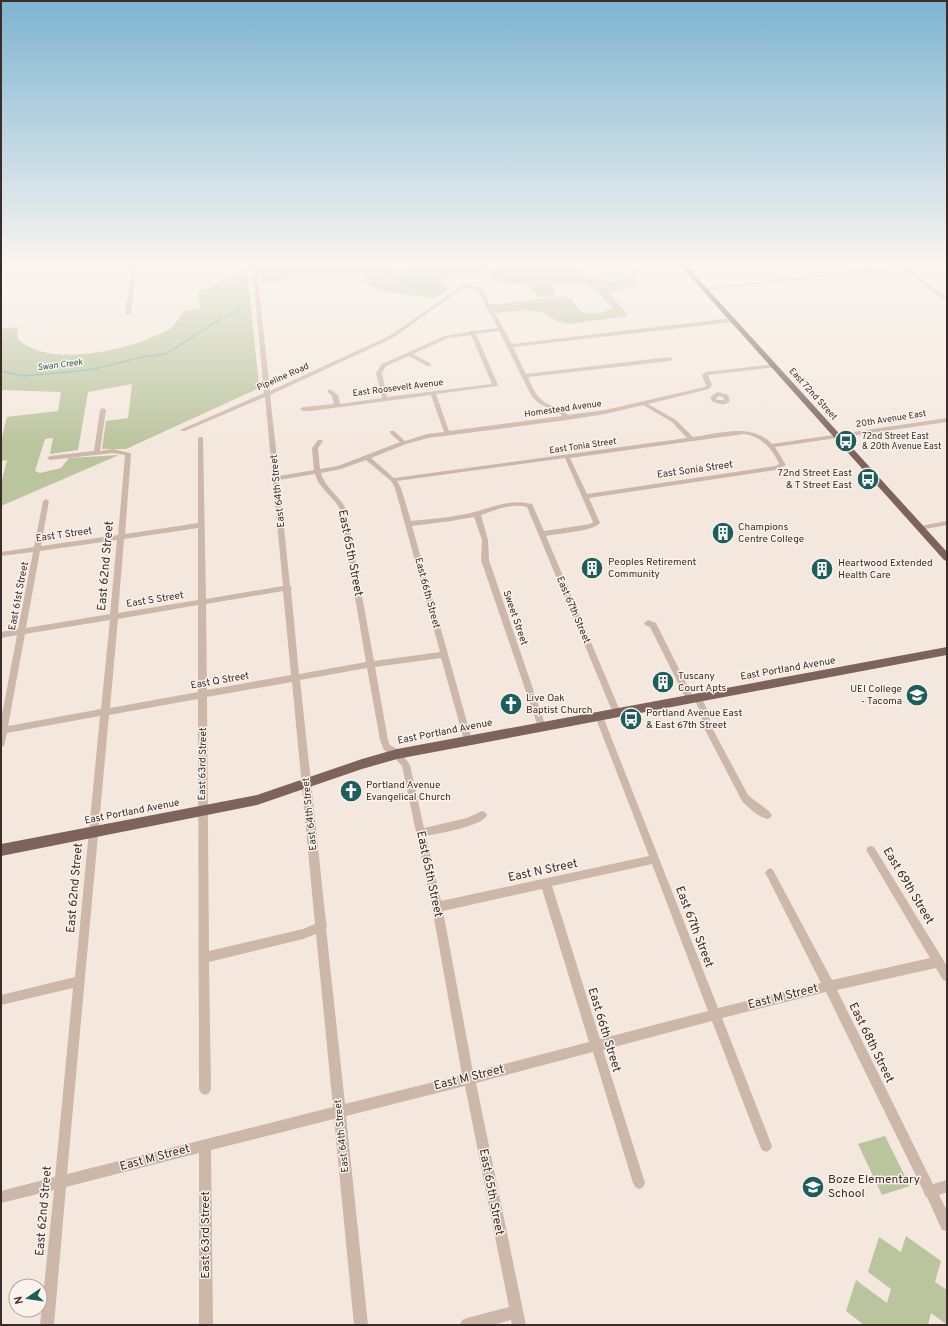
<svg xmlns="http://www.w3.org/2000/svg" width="948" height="1326" viewBox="0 0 948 1326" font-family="Overpass,sans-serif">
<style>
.green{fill:#bac49d}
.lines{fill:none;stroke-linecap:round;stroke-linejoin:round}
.stream{stroke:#7cb3b1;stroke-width:1.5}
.minor{fill:#cdb7a9;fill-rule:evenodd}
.major{fill:#7d635a;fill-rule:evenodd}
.labels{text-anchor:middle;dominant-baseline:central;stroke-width:3;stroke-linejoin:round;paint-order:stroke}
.far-water-label{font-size:9px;font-style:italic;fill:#1c5e5d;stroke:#fbf3eb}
.far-street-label{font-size:9px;fill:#3a2d29;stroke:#fbf3eb}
.far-poi-label{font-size:9px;fill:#3a2d29;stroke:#fbf3eb;text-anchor:start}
.street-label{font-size:10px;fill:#3a2d29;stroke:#fbf3eb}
.poi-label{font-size:10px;fill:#3a2d29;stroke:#fbf3eb;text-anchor:start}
.near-street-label{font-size:12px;fill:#3a2d29;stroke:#fbf3eb}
.near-poi-label{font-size:12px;fill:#3a2d29;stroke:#fbf3eb;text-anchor:start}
</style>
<rect width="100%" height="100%" fill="#f4e8de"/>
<path class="green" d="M281 263H381L400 273 405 272 411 263H488L467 277C454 274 449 271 441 283L449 288 434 298C420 296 380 293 369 285 364 281 364 274 358 271L306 274 262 284 259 267Z
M508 263C525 263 570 258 580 273 599 280 609 285 628 277L638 280 637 286 609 292 628 316 569 324 557 321 541 312 526 310 496 313 493 308 571 298C574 302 577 309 581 311 588 316 607 312 613 308 593 285 585 280 554 284L552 287 556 295 539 297 529 285 507 284 487 276Z
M247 269 259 386 257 387V389L126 449H102L106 421 128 418 132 384 88 392 78 450 50 454 53 438 45 439 35 471 40 473 61 468 69 458 119 455 1 506V484L7 460 1 461V442L7 417 58 411 61 392 2 390 1 392V329L17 327 18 339C47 368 124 351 157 335 161 333 167 331 171 328 176 324 180 316 184 311L200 309 198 292Z
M885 1136 910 1186 882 1195 858 1144Z
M906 1236 941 1261 935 1282 947 1290 946 1324 931 1313 928 1325H864L846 1311 856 1280 887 1303 891 1289 868 1272 879 1237 901 1252Z"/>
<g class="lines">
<path class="stream" d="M259 277 275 271 295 268 360 264 372 267 378 274 393 278 409 286H434L437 283 438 271 466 270 488 271 515 281 574 277 612 284 624 283 630 281 636 271 642 266 671 268 675 263
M1 371 23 376 70 372 94 369 142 357 166 354 217 321 237 311 240 305V288L246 281 253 279"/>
<path class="minor" d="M133 263H137L131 313 128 315 125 313Z
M252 263H256L270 391 389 336 468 282 470 283 468 285C482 284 485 295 490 305L568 296V298H566L492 308 512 344 733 318 736 320 733 322 513 347 526 374 670 357 673 359 670 361 528 377C532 386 535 395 543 401 551 407 561 407 568 415L605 410 705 387 706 385 702 376 704 373 706 372 774 364 776 365V367L708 375 712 385 709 389 648 404 676 420 693 437C719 434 751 422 772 444L947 418V422L775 447 786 465 776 470 589 498 600 523C592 532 559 533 546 536L621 713 620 715 617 716 614 715 613 713 527 507C511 503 496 510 481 515L488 540 489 560 546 727 545 730 542 731 539 730 538 727 481 560 482 540 474 517 451 521 412 526 472 740 471 743 468 744 465 743 464 740 441 658 375 667 388 740 390 745 400 751 410 765 424 828 467 818 482 811 485 812 487 815C481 827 439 833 426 836L441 901 649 856 595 716 596 714 599 713 602 714 718 1008 821 983 767 876 765 873 767 870 770 868 773 870 832 980 930 958 868 853 866 850 868 847 871 846 874 847 947 966V981L943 980 936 968 837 990 933 1184 947 1180V1192L939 1195 947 1211V1231L942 1230 927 1197 925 1196 923 1190 826 992 722 1018 772 1146 770 1150 766 1152 762 1150 760 1146 712 1021 603 1050 645 1183 643 1187 639 1189 635 1187 633 1183 593 1052 476 1083 526 1325H512L511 1320 493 1325H460L462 1320 467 1318 509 1307 465 1086 346 1116 368 1325H354L334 1119 211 1150 213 1325H199V1153L66 1187 54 1325H40L54 1190 1 1203V1191L55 1177 73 988 1 1005V995L75 977 100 716 7 733 4 746 1 747V720L17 635 1 638V632L18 629 33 552 1 556V552L34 547 43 501 46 499 49 501 41 546 118 535 125 455 113 453 50 460 47 458 50 456 94 451 100 410 103 408 106 410 100 451 113 449 130 453 131 454 125 534 198 523V438L199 437H203L206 599 283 586 265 397 185 431H181L180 430 264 393ZM463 288H472L477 290 498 328 474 331 472 330 469 332 445 336 382 364 376 373 382 398 340 404 338 395 330 389 327 391 332 396 334 404 303 407 300 409 303 411H311L431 395 444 432 427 434 405 441 394 431H390V433L400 442 338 466 320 469 318 448 323 441 322 440H318L312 448 314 470 279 476 270 395 393 338ZM499 331 532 397 540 404 560 413 562 416 449 431 436 394 497 386 498 385 476 334ZM471 335 492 384 387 397 382 373 386 366 409 356 427 366H431V364L413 354 448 338ZM643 405 672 422 687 438 394 478 371 458 406 444 428 438 567 420 605 414ZM744 434C761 436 773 449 779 464L775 466 587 494 570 458ZM565 458 593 522 590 524 544 531 532 504C507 498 490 509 466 514 448 518 429 519 411 521L401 488 397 481ZM366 460 391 481 395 488 440 652 374 661 346 509C339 495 325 488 321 473L341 469ZM315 474C319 489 333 496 340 509L366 662 299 674 291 590 292 588 290 586 279 480ZM198 528V600L118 613 124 539ZM117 540 110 614 26 628 40 551ZM283 591 291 675 207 690 206 604ZM198 605V692L110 708 118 619ZM110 620 101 709 8 726 25 634ZM367 668 380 740 384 750 394 757 402 766 432 907 462 1075 345 1104 326 928 327 926 326 922 300 680ZM292 682 315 924 303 929 209 951 207 697ZM198 699 199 1089 201 1093 205 1095 209 1093 211 1089 209 962 303 939 316 934 333 1107 67 1174 109 715ZM652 864 708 1011 600 1039 552 886ZM542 889 589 1042 473 1072 443 911Z
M931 263H941L939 264 908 268 946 297V299H942L903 268 704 290 702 289 704 288Z
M718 392 728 395 730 401C724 406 720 404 713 402L710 397ZM719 396 723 397 724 400H717L716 398Z
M947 521V525L920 530 917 528 920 526Z
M648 620 656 623 693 697 694 695H700L709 713 710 724 748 795C754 801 769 809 772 815L770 818 767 819C757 816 749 808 742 801L702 724 701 713 694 699 693 701H687L650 627 645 625 644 623Z"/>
<path class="major" d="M678 263H684L947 552V561L944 560Z
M947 647V655L397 759 362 769 257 805 1 856V844L257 795 362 759 397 749Z"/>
</g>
<linearGradient id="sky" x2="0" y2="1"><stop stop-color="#7db4d2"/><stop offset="0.59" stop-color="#faf5f0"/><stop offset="1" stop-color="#faf5f0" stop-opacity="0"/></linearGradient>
<rect width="948" height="448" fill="url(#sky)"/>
<defs>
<g id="bus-disc" transform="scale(1.15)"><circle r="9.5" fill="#1c5e5d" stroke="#fbf3eb"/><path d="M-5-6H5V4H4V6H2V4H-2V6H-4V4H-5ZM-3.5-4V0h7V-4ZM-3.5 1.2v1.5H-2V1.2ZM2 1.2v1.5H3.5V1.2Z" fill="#fff"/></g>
<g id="building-disc" transform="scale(1.15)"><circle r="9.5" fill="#1c5e5d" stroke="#fbf3eb"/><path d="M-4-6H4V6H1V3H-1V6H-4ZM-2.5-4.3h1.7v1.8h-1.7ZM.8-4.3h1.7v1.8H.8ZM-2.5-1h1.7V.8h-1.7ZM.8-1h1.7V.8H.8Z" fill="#fff"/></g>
<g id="university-disc" transform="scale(1.15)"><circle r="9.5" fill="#1c5e5d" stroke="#fbf3eb"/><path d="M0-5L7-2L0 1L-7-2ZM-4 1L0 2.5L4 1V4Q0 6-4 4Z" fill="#fff"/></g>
<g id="church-disc" transform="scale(1.15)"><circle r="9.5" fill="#1c5e5d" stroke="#fbf3eb"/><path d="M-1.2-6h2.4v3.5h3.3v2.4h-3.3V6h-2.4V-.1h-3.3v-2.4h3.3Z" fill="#fff"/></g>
<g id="school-disc" transform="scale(1.15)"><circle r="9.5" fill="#1c5e5d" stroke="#fbf3eb"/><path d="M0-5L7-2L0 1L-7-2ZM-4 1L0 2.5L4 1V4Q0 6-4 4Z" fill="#fff"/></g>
</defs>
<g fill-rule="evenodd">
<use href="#bus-disc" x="846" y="441"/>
<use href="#bus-disc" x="868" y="479"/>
<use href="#building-disc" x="723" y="533"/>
<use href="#building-disc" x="592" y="568"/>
<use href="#building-disc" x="822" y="569"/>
<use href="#building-disc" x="663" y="682"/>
<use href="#university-disc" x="917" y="695"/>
<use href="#church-disc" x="511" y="704"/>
<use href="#bus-disc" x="631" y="719"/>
<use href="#church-disc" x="351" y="791"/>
<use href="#school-disc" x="813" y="1187"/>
</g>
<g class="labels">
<g class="far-water-label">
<text transform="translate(60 365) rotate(-7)">Swan Creek</text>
</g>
<g class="far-street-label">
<text transform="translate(283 377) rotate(-24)">Pipeline Road</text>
<text transform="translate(398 388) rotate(-7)">East Roosevelt Avenue</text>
<text transform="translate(813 394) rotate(48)">East 72nd Street</text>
<text transform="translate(563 409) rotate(-8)">Homestead Avenue</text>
<text transform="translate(891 419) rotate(-9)">20th Avenue East</text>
<text transform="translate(583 446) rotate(-8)">East Tonia Street</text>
</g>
<g class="far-poi-label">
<text x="862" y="436">72nd Street East<tspan x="862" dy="10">&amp; 20th Avenue East</tspan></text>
</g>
<g class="street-label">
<text transform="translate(695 470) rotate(-8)">East Sonia Street</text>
<text transform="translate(278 491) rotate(-96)">East 64th Street</text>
<text transform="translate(64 535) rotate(-8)">East T Street</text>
<text transform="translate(427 593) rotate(75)">East 66th Street</text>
<text transform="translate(19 596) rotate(-79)">East 61st Street</text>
<text transform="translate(155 600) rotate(-9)">East S Street</text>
<text transform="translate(573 610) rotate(67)">East 67th Street</text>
<text transform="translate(515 618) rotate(71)">Sweet Street</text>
<text transform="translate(788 669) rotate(-10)">East Portland Avenue</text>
<text transform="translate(220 681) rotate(-10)">East Q Street</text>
<text transform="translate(445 732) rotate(-11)">East Portland Avenue</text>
<text transform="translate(203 764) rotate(-89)">East 63rd Street</text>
<text transform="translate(132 812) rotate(-11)">East Portland Avenue</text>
<text transform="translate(310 814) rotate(-96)">East 64th Street</text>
<text transform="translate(342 1136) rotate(-96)">East 64th Street</text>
</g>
<g class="poi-label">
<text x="852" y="473" text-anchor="end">72nd Street East<tspan x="852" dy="12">&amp; T Street East</tspan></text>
<text x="738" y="527">Champions<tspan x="738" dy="12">Centre College</tspan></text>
<text x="608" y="562">Peoples Retirement<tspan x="608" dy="12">Community</tspan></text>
<text x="838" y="563">Heartwood Extended<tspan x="838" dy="12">Health Care</tspan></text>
<text x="678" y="676">Tuscany<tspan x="678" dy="12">Court Apts</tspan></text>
<text x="902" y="689" text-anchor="end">UEI College<tspan x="902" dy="12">- Tacoma</tspan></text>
<text x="526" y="698">Live Oak<tspan x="526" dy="12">Baptist Church</tspan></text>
<text x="646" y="713">Portland Avenue East<tspan x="646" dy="12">&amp; East 67th Street</tspan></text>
<text x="366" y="785">Portland Avenue<tspan x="366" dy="12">Evangelical Church</tspan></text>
</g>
<g class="near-street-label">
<text transform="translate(350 553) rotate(79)">East 65th Street</text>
<text transform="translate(106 566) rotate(-85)">East 62nd Street</text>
<text transform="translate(543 871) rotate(-12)">East N Street</text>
<text transform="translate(429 874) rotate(78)">East 65th Street</text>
<text transform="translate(908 886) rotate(59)">East 69th Street</text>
<text transform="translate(75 888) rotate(-85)">East 62nd Street</text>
<text transform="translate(694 927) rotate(69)">East 67th Street</text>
<text transform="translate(783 997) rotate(-14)">East M Street</text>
<text transform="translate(604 1030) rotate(73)">East 66th Street</text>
<text transform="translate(871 1043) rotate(64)">East 68th Street</text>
<text transform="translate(469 1078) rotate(-14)">East M Street</text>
<text transform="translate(155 1158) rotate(-15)">East M Street</text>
<text transform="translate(491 1192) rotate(79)">East 65th Street</text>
<text transform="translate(44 1211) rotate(-85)">East 62nd Street</text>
<text transform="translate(206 1235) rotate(-90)">East 63rd Street</text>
</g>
<g class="near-poi-label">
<text x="828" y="1180">Boze Elementary<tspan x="828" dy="14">School</tspan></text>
</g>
</g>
<rect width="948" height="1326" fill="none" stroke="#3a2d29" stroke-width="4"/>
<g transform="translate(28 1298) rotate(257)"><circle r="19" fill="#fbf3eb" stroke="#aea49d"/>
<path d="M0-3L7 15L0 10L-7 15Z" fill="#1c5e5d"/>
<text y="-6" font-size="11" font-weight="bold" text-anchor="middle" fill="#3a2d29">N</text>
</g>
</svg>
